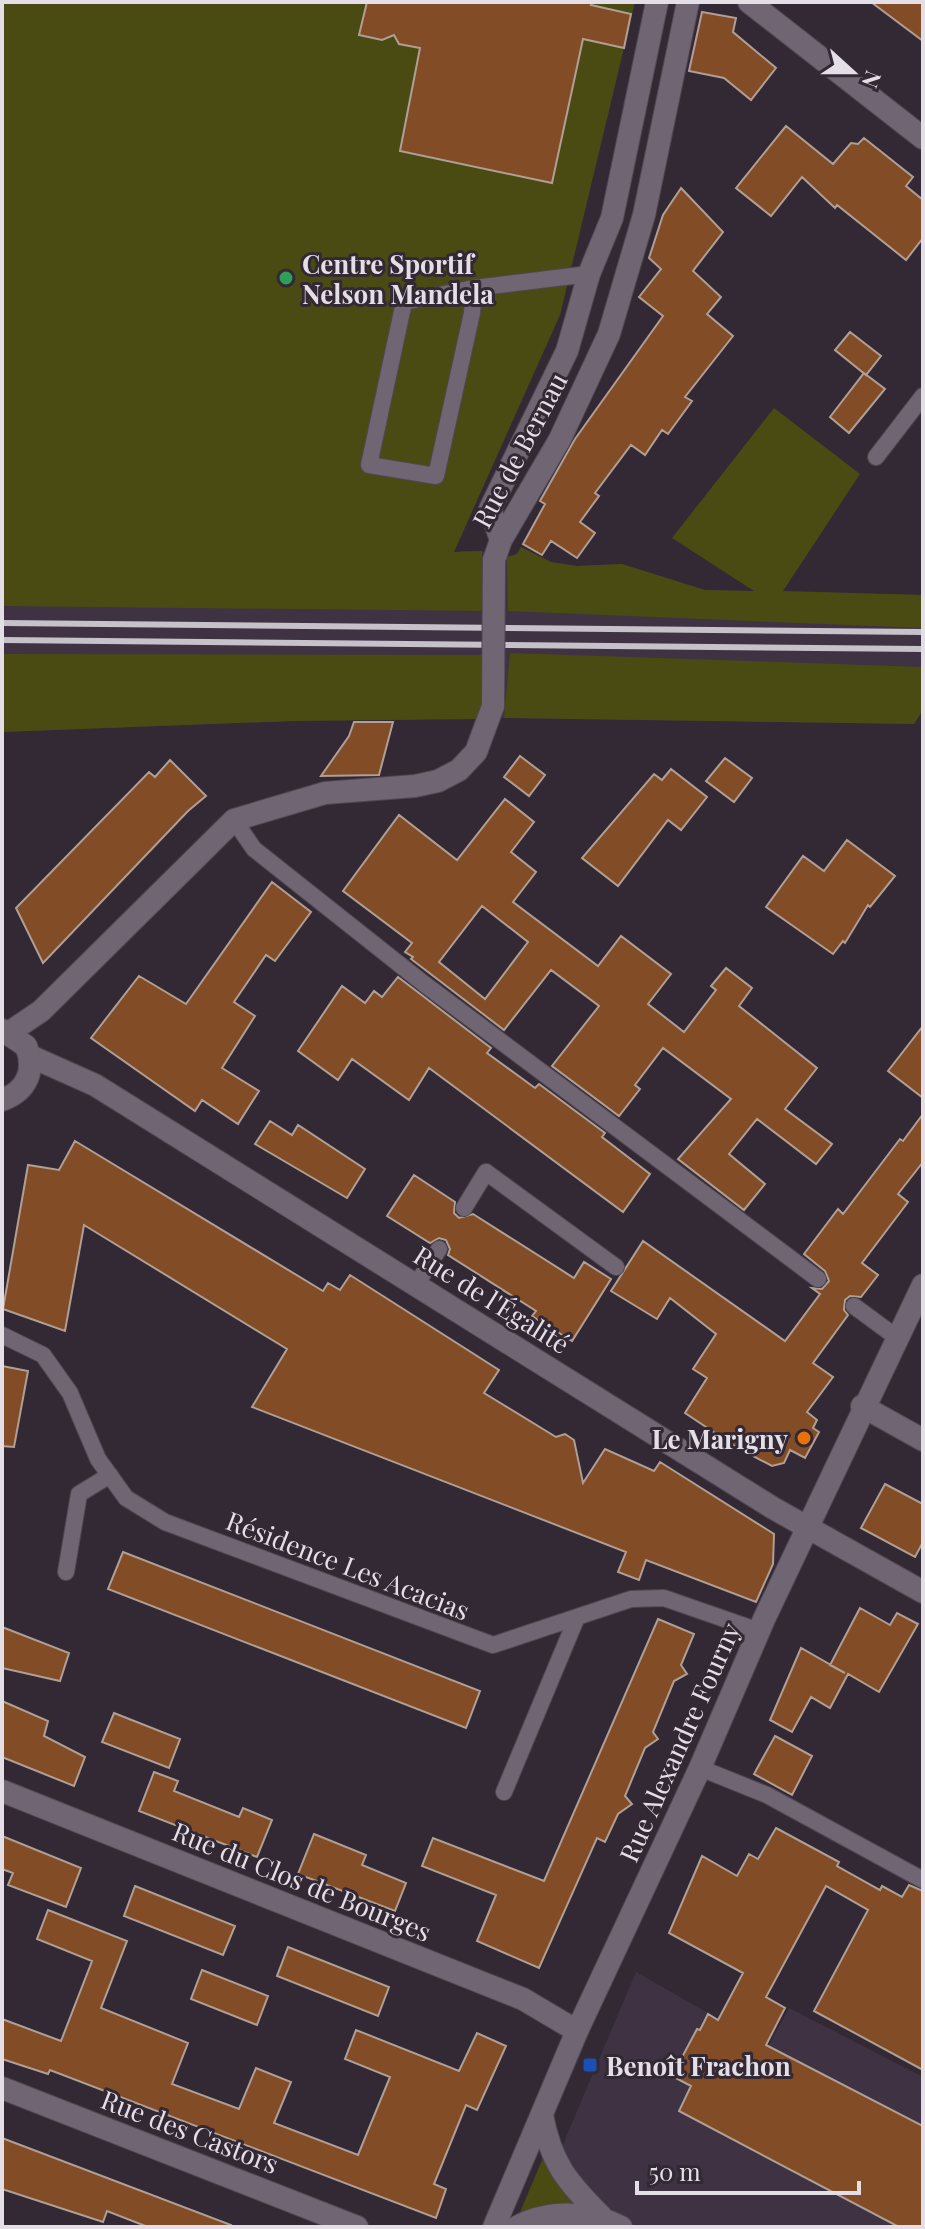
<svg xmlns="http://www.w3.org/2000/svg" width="925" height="2229" viewBox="0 0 925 2229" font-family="'Playfair Display',serif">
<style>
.built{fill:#3f3243}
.green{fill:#494b13}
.building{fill:#824c26;stroke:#b09f95;stroke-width:2;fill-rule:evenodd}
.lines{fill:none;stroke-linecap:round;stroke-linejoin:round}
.service-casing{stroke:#4f4751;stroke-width:18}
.minor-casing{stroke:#4f4751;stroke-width:24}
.tertiary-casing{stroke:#4f4751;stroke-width:24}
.service{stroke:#706573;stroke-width:16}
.minor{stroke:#706573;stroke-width:22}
.tertiary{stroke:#706573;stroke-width:22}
.rail{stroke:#c7c1c9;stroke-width:6}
.minor-bridge-casing{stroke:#4f4751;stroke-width:24;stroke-linecap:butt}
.minor-bridge{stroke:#706573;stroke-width:22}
.leisure-dot{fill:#2e9e5b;stroke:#332935;stroke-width:3}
.food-dot{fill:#e8710a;stroke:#332935;stroke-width:3}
.transit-dot{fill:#1a4fb4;stroke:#332935;stroke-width:3}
.labels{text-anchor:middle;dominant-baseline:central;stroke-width:6;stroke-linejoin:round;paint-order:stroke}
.poi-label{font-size:26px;font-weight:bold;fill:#e4dee6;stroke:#332935;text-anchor:start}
.street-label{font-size:26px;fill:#e4dee6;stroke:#332935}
</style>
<rect width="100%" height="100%" fill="#332935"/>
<path class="built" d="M521 547 551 562 577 566 622 564 705 590 923 595V710L914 724 504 718 292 721 2 732V568L379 571 462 551H482L507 557 517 554Z
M636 1972 768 2047 789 2008 923 2077V2227H528Z"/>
<path class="green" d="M2 2H635L560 315 454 552 482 551 485 611 2 606Z
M774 408 860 474 783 591 923 595V628L508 611 507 557 517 554 521 547 551 562 577 566 622 564 705 590 754 591 672 538Z
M510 653 923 667V710L914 724 504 718Z
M2 654 486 655 480 719 292 721 2 732Z
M543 2158 581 2205 518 2217Z"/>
<path class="building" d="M367 2H592L591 5 631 14 624 48 583 39 552 183 400 151 420 48 399 44 394 35 382 40 359 35Z
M871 2H923V41Z
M702 12 736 18 733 32 776 68 751 100 724 78 689 71Z
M786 126 833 164 851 143 858 144 864 138 913 177 906 186 923 200V238L906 260 837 205 835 208 802 177 771 216 736 188Z
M681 188 723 232 693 271 721 297 707 314 733 336 685 397 692 401 668 434 662 430 645 455 631 445 595 493 599 496 580 522 595 533 577 558 551 541 542 555 523 544 545 504 540 501 575 439 663 316 639 297 661 269 649 258 663 215Z
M850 332 881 356 866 375 835 350Z
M864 373 885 389 849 433 830 417Z
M354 722H393L379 775 321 776 349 736Z
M520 756 545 775 529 796 504 777Z
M725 758 752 778 734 802 706 781Z
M170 760 206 796 188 811 43 963 16 908 149 772 155 777Z
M671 769 707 797 681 830 668 820 618 886 582 858 654 774 662 780Z
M505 799 534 822 511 852 536 872 513 902 598 966 621 936 671 974 648 1004 684 1032 716 990 711 986 726 968 752 988 739 1006 817 1068 785 1109 832 1144 816 1164 757 1119 729 1154 765 1184 744 1210 678 1159 731 1099 663 1048 635 1085 640 1089 619 1116 552 1066 599 1006 551 970 504 1030 411 959 413 957 405 952 412 943 343 891 399 815 457 860ZM482 906 528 942 485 999 439 962Z
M847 840 895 876 870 907 868 905 845 943 843 941 833 954 766 907 803 856 824 871Z
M272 882 311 912 275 961 266 955 234 1002 255 1016 222 1068 259 1091 238 1124 202 1100 195 1111 91 1038 139 976 186 1004Z
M398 977 491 1048 487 1053 535 1088 539 1084 605 1133 602 1137 650 1174 623 1212 429 1068 409 1100 352 1059 338 1080 298 1051 342 986 365 1003 374 991 382 997Z
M923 1026V1098L888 1071Z
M923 1114V1162L898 1194 908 1202 862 1263 878 1275 861 1297 850 1296 845 1300 844 1310 848 1315 813 1363 833 1377 807 1412 817 1420 813 1428 819 1432 805 1458 790 1450 784 1463 772 1466 736 1447 685 1413 707 1378 693 1369 716 1334 670 1298 657 1319 611 1291 643 1241 785 1341 820 1294 812 1288 822 1289 829 1281 825 1271 804 1254 838 1209 843 1214 900 1139 903 1141Z
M270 1121 292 1135 298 1125 365 1169 347 1198 255 1144Z
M75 1141 323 1291 328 1283 340 1290 350 1275 499 1370 484 1393 556 1437 565 1434 574 1440 583 1483 605 1449 654 1471 660 1462 774 1534 773 1564 756 1602 646 1560 639 1580 618 1572 626 1552 252 1407 287 1349 84 1225 65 1331 3 1309 28 1165 59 1170Z
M414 1175 455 1202 454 1213 459 1218 473 1214 574 1278 584 1262 611 1279 572 1341 532 1316 536 1311 448 1255 450 1249 446 1240 439 1238 430 1243 387 1216Z
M2 1366 28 1371 14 1447 2 1446Z
M885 1484 923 1504V1542L915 1557 861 1528Z
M123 1552 480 1691 466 1728 108 1589Z
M860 1608 890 1625 897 1613 918 1624 879 1692 848 1674 830 1708 811 1697 792 1732 770 1720 801 1648 845 1673 830 1665Z
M658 1619 694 1634 681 1665 687 1674 674 1681 653 1732 658 1739 645 1748 625 1796 632 1804 618 1814 605 1842 597 1838 539 1968 477 1941 496 1895 422 1866 433 1838 544 1881Z
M2 1627 69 1653 60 1681 2 1668Z
M2 1701 48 1721 44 1736 85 1757 74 1786 2 1757Z
M114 1713 180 1739 169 1768 102 1742Z
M775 1736 812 1756 792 1795 754 1774Z
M154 1772 178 1781 174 1791 239 1817 243 1808 272 1820 257 1857 139 1811Z
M776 1828 839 1862 837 1866 880 1890 882 1886 902 1897 909 1885 923 1891V2070L814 2011 868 1910 826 1886 766 1997 785 2008 766 2045 923 2126V2227H899L679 2111 691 2086 672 2076 697 2029 700 2030 708 2014 718 2020 743 1973 669 1933 702 1856 737 1876 749 1854 758 1859Z
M314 1834 366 1855 362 1865 406 1883 395 1911 298 1874Z
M2 1836 81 1868 66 1907 8 1885 13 1873 2 1869Z
M135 1886 235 1926 223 1955 124 1916Z
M48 1910 127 1941 101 2008 188 2043 172 2084 239 2109 256 2068 291 2082 274 2123 358 2155 390 2077 345 2059 356 2030 459 2071 477 2033 506 2046 477 2110 466 2105 434 2184 446 2189 436 2218 50 2070 48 2074 2 2059V2019L61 2041 92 1961 37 1939Z
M288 1947 389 1987 378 2016 277 1976Z
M202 1970 268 1996 257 2025 191 1999Z
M2 2138 231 2225 230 2227H148L107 2211 103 2222 2 2189Z"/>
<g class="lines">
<g class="service-casing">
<path id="service" d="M474 288 472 313 436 476 369 465 404 302Z
M474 288 589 274
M876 457 923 396
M234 820 254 849 423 983 818 1279
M464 1208 486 1172 616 1267
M416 1285 439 1249
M854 1306 896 1337
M2 1335 43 1355 70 1393 98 1459 126 1498 165 1522 493 1645 631 1599 664 1598 759 1631
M66 1572 79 1494 110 1475
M700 1768 767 1795 923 1880
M504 1792 577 1617"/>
</g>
<g class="minor-casing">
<path id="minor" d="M749 2 923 138
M501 540 490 509 567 351 589 274 612 218 657 2
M494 560 501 540 560 439 609 334 644 215 688 2
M10 1032 41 1011 234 820 325 793 415 786 438 781 459 770 476 752 493 706
M30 1056 95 1085 773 1508 923 1592
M862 1406 923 1440
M2 1791 523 1999 577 2031
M2 2088 357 2227
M542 2115C551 2163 567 2182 601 2216
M517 2227C548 2210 591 2211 621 2227"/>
</g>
<g class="tertiary-casing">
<path id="tertiary" d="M2 1030 26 1046C36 1070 27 1091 2 1100
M494 2227 577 2031 700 1768 765 1617 923 1285"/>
</g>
<use href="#service" class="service"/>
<use href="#minor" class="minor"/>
<use href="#tertiary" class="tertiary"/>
<path class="rail" d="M2 623 923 632
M2 640 923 649"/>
<g class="minor-bridge-casing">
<path id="minor-bridge" d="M493 706 494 560"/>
</g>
<use href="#minor-bridge" class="minor-bridge"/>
</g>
<circle class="leisure-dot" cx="286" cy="278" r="8"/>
<circle class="food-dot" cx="804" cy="1438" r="8"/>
<rect class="transit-dot" x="582" y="2057" width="16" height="16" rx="4"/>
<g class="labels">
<g class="poi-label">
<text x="302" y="263">Centre Sportif<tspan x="302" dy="30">Nelson Mandela</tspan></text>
<text x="788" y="1438" text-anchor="end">Le Marigny</text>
<text x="606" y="2065">Benoît Frachon</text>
</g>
<g class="street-label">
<text transform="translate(519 450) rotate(-62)">Rue de Bernau</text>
<text transform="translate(492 1299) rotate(32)">Rue de l'Égalité</text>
<text transform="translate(348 1565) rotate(21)">Résidence Les Acacias</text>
<text transform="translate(679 1742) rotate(-66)">Rue Alexandre Fourny</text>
<text transform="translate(302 1881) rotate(22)">Rue du Clos de Bourges</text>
<text transform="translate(190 2131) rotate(21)">Rue des Castors</text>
</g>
</g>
<rect width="925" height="2229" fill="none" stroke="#e4dee6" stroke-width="8"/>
<g transform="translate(853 72) rotate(111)" stroke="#332935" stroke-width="6" paint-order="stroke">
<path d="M0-6L14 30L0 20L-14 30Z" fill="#e4dee6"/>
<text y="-12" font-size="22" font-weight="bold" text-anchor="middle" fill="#e4dee6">N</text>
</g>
<path d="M637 2181v12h222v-12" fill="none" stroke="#e4dee6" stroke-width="4"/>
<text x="649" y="2181" font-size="24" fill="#e4dee6" stroke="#332935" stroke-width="6" paint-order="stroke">50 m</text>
</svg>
